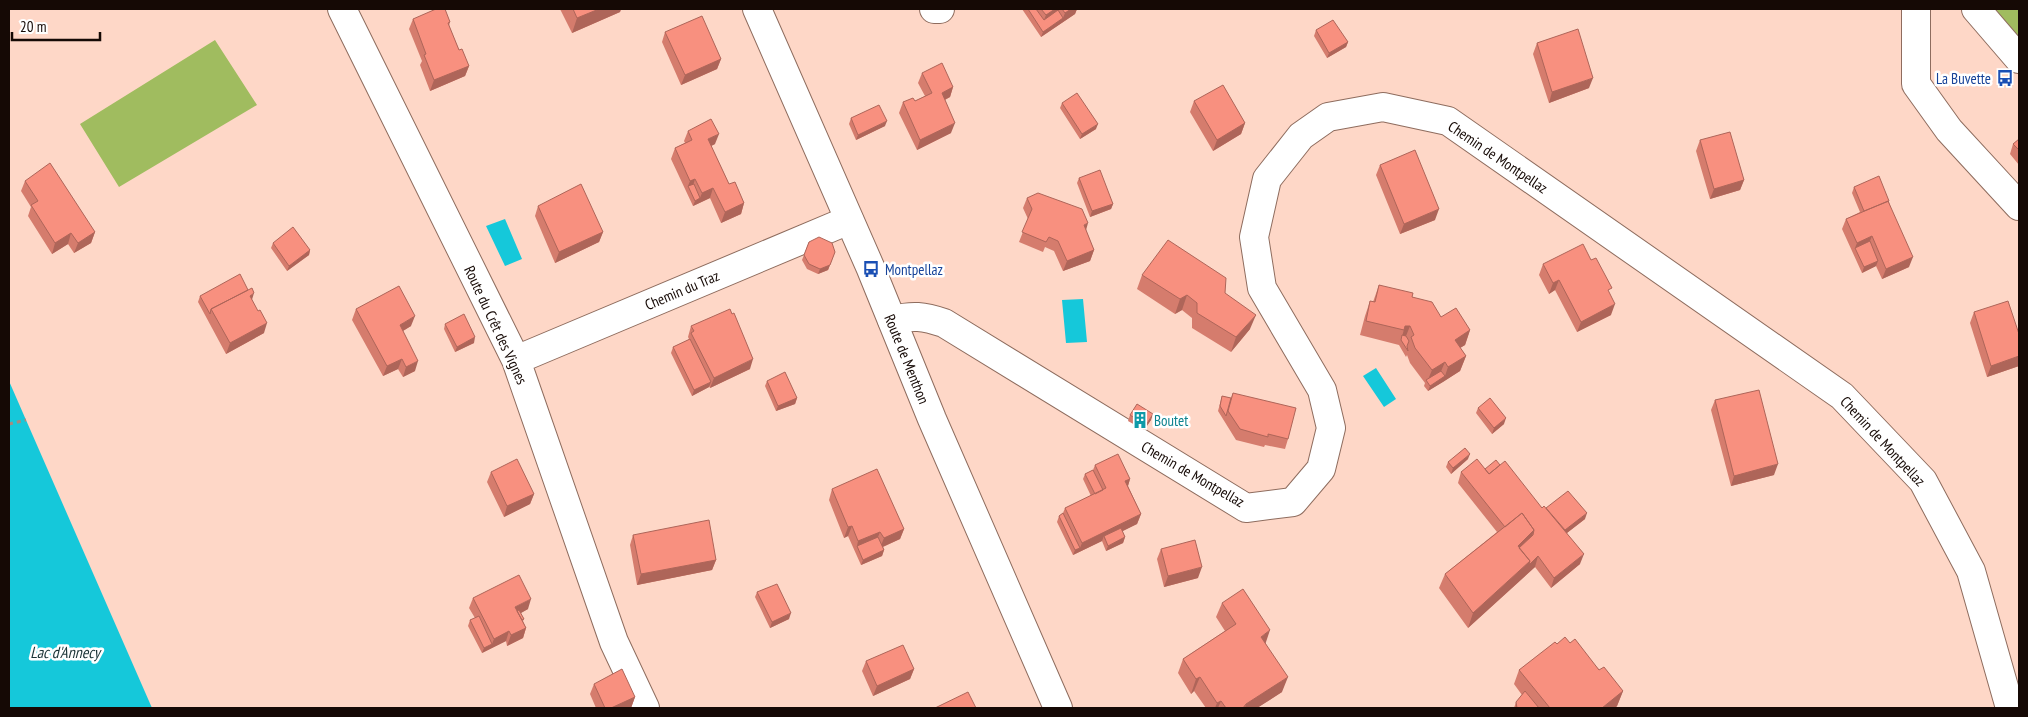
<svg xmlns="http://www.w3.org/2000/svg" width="2028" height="717" viewBox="0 0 2028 717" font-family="'PT Sans Narrow',sans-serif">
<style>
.green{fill:#a0bc5f}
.water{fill:#15c8da}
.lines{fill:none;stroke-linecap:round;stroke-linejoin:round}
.minor-casing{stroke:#8e6c5e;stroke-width:30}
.secondary-casing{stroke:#8e6c5e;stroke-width:30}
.path{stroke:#a78a7e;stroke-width:3;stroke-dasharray:4 4;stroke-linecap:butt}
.minor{stroke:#fff;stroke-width:28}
.secondary{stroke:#fff;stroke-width:28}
.wall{fill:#d57c6d}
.shaded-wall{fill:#ae6559}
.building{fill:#f8907f;stroke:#ae6559}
.labels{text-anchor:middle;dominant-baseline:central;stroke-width:5;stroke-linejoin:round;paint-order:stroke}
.transit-label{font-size:15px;fill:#164399;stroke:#fff;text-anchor:end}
.street-label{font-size:15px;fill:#150905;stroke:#fff}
.culture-label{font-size:15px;fill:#0d838f;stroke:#fff;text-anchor:start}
.water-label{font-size:16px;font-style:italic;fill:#1b3437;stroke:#fff}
</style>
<rect width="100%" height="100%" fill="#fed7c7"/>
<path class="green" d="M1996 9H2019V46Z
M215 40 257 105 119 187 80 124Z"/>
<path class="water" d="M505 219 522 259 505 266 486 226Z
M1083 299 1087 342 1066 343 1062 300Z
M1376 368 1396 399 1384 407 1363 376Z
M9 381 26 420 152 708H9Z"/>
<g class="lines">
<g class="minor-casing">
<path id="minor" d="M342 9 516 360 614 642 645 708
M934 9H940
M1916 9V84L1949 130 2019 206
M892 320C913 315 923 316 944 323L1246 508 1293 502 1321 469 1331 428 1322 390 1262 288 1254 237 1267 179 1301 136 1328 117 1383 107 1448 121 1842 396 1923 481 1971 571 2010 708
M516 360 849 220"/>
</g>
<g class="secondary-casing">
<path id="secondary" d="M757 9 871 269 932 419 1058 708
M1976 9 2019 59"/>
</g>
<path class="path" d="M9 424 26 420"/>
<use href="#minor" class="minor"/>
<use href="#secondary" class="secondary"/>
</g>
<path class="wall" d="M560 9H621L620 12 572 33Z
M1022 9H1077L1075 14 1041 37Z
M413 19 450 22 449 26 459 50 469 66 465 76 430 91 420 65 422 61 409 29Z
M1316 30 1348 42 1346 47 1327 58 1314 36Z
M665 32 721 59 717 69 681 85 662 42Z
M1537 43 1589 88 1549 103 1533 54Z
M922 73 953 87 950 97 945 100 951 133 917 150 899 113 903 102 915 101 925 96 918 83Z
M1194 101 1245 123 1241 134 1213 151 1190 112Z
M1062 103 1096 129 1080 139 1060 108Z
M851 118 885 126 856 140 849 124Z
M688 131 715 144 711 146 729 184 744 203 741 214 721 223 710 198 693 206 671 159 675 148 685 143 684 141Z
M2019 139V165L2010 154 2013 144Z
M1700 140 1744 180 1740 190 1710 199 1696 151Z
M1380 165 1435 220 1400 234 1376 175Z
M1079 178 1113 204 1111 209 1090 217 1077 183Z
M25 181 95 232 91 243 74 253 68 244 52 254 28 216 31 207 21 191Z
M1854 187 1889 201V202L1909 267 1882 279 1876 266 1862 273 1842 229 1846 219 1860 212 1852 193Z
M1027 198 1086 230 1094 250 1090 261 1063 271 1054 251 1045 247 1043 252 1019 242 1028 219 1023 208Z
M538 206 603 232 599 242 555 263 535 216Z
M809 242 835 252 828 270 818 274 807 269 802 260Z
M273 243 310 250 309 255 287 271 271 248Z
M1543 264 1609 294 1611 315 1577 332 1555 290 1549 294 1539 275Z
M1142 275 1225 293 1250 329 1231 352 1192 328V318L1182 310 1175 314 1137 289Z
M1379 285 1412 297 1441 317 1470 330 1465 345 1460 348 1466 356 1460 371 1428 391 1424 386 1425 383 1410 363 1407 355 1406 357 1399 345 1360 335 1365 316 1370 301 1373 302Z
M200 296 252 300 264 333 226 354 198 302Z
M356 309 411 326 403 331 415 371 403 377 398 369 383 376 352 320Z
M1974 312 2019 334V366L1987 377 1970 323Z
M445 324 474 343 455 352 444 329Z
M691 326 750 369 710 388 709 386V387L692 396 671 353 673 347 688 340 689 339 688 337Z
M767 381 797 398 795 404 776 411 765 386Z
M1233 393 1288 439 1285 449 1265 445 1264 447 1236 440 1218 411 1222 396 1231 398Z
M1715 400 1774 475 1731 486 1711 410Z
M1478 408 1504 424 1492 434 1476 413Z
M1130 415 1151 420 1144 430 1128 421Z
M1468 459 1451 474 1446 467 1448 462Z
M1095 465 1130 479 1128 486 1141 514 1137 524 1122 531 1125 537 1123 543 1106 551 1102 541 1073 555 1057 522 1059 516 1063 513 1065 508 1091 496 1083 479 1085 474 1093 470Z
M1500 465 1542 508H1546L1585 519 1567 533 1580 564 1551 588 1535 567 1468 628 1439 588 1445 574 1497 532 1458 483 1461 472 1485 469Z
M491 472 534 494 530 504 504 517 487 482Z
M832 489 904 529 900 539 883 547 884 550 882 556 861 565 848 536 844 538 829 500Z
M633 535 716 560 712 570 637 585 630 545Z
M1161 549 1198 578 1164 587 1157 559Z
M757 592 789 619 770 628 755 597Z
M473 598 528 609 520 613 524 619 523 621 526 628 523 638 507 646 506 641 482 653 468 626 470 620 475 618 469 608Z
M1222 603 1266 644 1282 692 1257 708H1206L1194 691 1191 694 1178 673 1183 659 1225 631 1216 617Z
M1570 643 1623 691 1617 706 1615 708H1514L1516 702 1522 695 1514 684 1519 670 1557 644Z
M866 661 914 669 910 679 873 696 862 671Z
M594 684 635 697 631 708H596L590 694Z"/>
<path class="shaded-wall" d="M599 9H621L620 12 572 33 577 18Z
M1055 9H1059L1056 16 1042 25 1046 15Z
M1071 9H1077L1075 14 1041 37 1043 32 1063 18 1065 13Z
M1348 42 1346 47 1327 58 1329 53Z
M721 59 717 69 681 85 685 75Z
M469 66 465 76 430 91 434 80Z
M1593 78 1589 88 1549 103 1552 92Z
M953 87 950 97 938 103 942 93Z
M887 121 885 126 856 140 858 135Z
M955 123 951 133 917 150 920 140Z
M1245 123 1241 134 1213 151 1217 140Z
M1098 124 1096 129 1080 139 1082 134Z
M719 134 715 144 705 149 708 139Z
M695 179 692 189 688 186 690 181Z
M1744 180 1740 190 1710 199 1714 189Z
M713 188 710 198 693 206 695 201 700 198 702 193Z
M744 203 741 214 721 223 725 212Z
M1113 204 1111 209 1090 217 1092 211Z
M1439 209 1435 220 1400 234 1404 224Z
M1088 223 1085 234 1084 225Z
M95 232 91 243 74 253 78 243Z
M603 232 599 242 555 263 559 252Z
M71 233 68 244 52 254 55 243Z
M1872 236 1868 246 1855 248 1857 243Z
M310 250 309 255 287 271 289 266Z
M1094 250 1090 261 1063 271 1067 261Z
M1913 257 1909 267 1882 279 1886 269Z
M1878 261 1876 266 1862 273 1864 267Z
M830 265 828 270 818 274 820 269Z
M1559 280 1555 290 1549 294 1553 283Z
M254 293 251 303 250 296Z
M1187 295 1182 310 1175 314 1180 299Z
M1615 304 1611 315 1577 332 1581 322Z
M1256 315 1250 329 1231 352 1236 337Z
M415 316 411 326 396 335 400 325Z
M267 323 264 333 226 354 230 343Z
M1405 326H1410L1404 341 1401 340Z
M1470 330 1465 345 1450 354 1455 340Z
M475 337 474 343 455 352 457 347Z
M1466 356 1460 371 1443 382 1448 367Z
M2019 356V366L1987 377 1991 366Z
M402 359 398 369 383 376 387 366Z
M753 359 750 369 710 388 714 378Z
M418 361 415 371 403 377 406 367Z
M1445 362 1439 376 1427 382 1432 370Z
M1445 376 1443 382 1428 391 1430 386Z
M711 382 709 387 692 396 694 390Z
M797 398 795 404 776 411 778 406Z
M1153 414 1151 420 1144 430 1146 425Z
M1506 418 1504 424 1492 434 1494 428Z
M1470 454 1468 459 1451 474 1453 468Z
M1778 464 1774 475 1731 486 1734 476Z
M1130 479 1127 489 1125 481Z
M534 494 530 504 504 517 507 506Z
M1587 513 1585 519 1559 539 1561 533Z
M1141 514 1137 524 1105 540 1104 536 1102 541 1073 555 1075 550 1080 548 1082 543Z
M852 526 848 536 844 538 848 527Z
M904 529 900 539 880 548 884 538Z
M1534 530 1529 545 1520 554 1518 546Z
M880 532 876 542 857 546 858 541Z
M1125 537 1123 543 1106 551 1108 546Z
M884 550 882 556 861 565 863 560Z
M1584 554 1580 564 1551 588 1554 578Z
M1538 556 1535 567 1468 628 1473 613 1530 561Z
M716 560 712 570 637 585 641 574Z
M1202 567 1198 578 1164 587 1168 576Z
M531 599 528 609 516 616 515 607Z
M791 613 789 619 770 628 772 622Z
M526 628 523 638 507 646 511 635Z
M1270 630 1265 645 1261 637Z
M509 631 506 641 482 653 484 648 492 644 494 639Z
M914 669 910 679 873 696 877 686Z
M1200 677 1194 691 1191 694 1196 679Z
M1288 677 1282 692 1257 708H1245L1246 704Z
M1623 691 1617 706 1615 708H1602Z
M635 697 631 708H611Z
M1221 701 1218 708H1215L1217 703Z"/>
<path class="building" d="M436 9H445L450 22 448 23 459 50 462 49 469 66 434 80 424 55 426 54 413 19Z
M573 9H599L577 18Z
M1028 9H1036L1044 20 1058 10 1063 18 1043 32Z
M1041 9H1055L1046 15Z
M1062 9H1071L1065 13Z
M702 16 721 59 685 75 665 32Z
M1333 20 1348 42 1329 53 1316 30Z
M1578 29 1593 78 1552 92 1537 43Z
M942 63 953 87 942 93 955 123 920 140 903 102 913 98 915 101 932 93 922 73Z
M1223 85 1245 123 1217 140 1194 101Z
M1077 93 1098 124 1082 134 1062 103Z
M879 105 887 121 858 135 851 118Z
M711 119 719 134 708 139 729 184 735 182 744 203 725 212 713 188 702 193 695 179 690 181 675 148 692 140 688 131Z
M1730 132 1744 180 1714 189 1700 140Z
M2019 139V150L2013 144Z
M1415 150 1439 209 1404 224 1380 165Z
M50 163 95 232 78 243 71 233 55 243 31 205 38 201 25 181Z
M1100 170 1113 204 1092 211 1079 178Z
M1879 176 1889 201 1864 211 1854 187Z
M581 184 603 232 559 252 538 206Z
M694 184 700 198 695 201 688 186Z
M1038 193 1082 209 1088 223 1084 225 1094 250 1067 261 1058 241 1049 237 1046 242 1022 232 1032 209 1027 198Z
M1888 201 1913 257 1886 269 1872 236 1857 243 1846 219Z
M293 227 310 250 289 266 273 243Z
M819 237 832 243 835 252 830 265 820 269 809 264 804 255 809 242Z
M1168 240 1226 278 1225 293 1256 315 1236 337 1197 313V303L1187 295 1180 299 1142 275Z
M1870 241 1878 261 1864 267 1855 248Z
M1583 244 1591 260 1596 258 1612 288 1608 290 1615 304 1581 322 1559 280 1553 283 1543 264Z
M240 274 248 290 211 309 210 314 200 296Z
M1379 285 1413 293 1412 297 1432 302 1441 317 1456 308 1470 330 1455 340 1466 356 1448 367 1445 362 1432 370 1415 348 1411 337 1414 335 1410 326H1405L1404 330 1366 321 1370 301 1375 302Z
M399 286 415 316 400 325 418 361 406 367 402 359 387 366 356 309Z
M252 288 254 293 250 296 258 311 260 310 267 323 230 343 211 309Z
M2008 301 2019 334V356L1991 366 1974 312Z
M730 309 732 314 734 313 753 359 714 378 691 333 694 331 691 326Z
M464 314 475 337 457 347 445 324Z
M1402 335 1406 336 1409 341 1407 346 1408 351 1401 340Z
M690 339 711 382 694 390 673 347Z
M1441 371 1445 376 1430 386 1426 380Z
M785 372 797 398 778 406 767 381Z
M1759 390 1778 464 1734 476 1715 400Z
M1233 393 1296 408 1288 439 1268 434V437L1240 429 1228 411Z
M1222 396 1231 398 1226 416 1220 406Z
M1490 398 1506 418 1494 428 1478 408Z
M1137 404 1153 414 1146 425 1130 415Z
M1465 448 1470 454 1453 468 1448 462Z
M1118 454 1130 479 1125 481 1141 514 1082 543 1065 508 1106 488 1095 465Z
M517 459 534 494 507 506 491 472Z
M1477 459 1489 474 1505 461 1542 508 1544 506 1584 554 1554 578 1538 556 1529 565 1530 561 1519 548 1533 535 1534 530 1522 513 1505 527 1461 472Z
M1496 460 1500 465 1489 474 1485 469Z
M877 469 904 529 884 538 880 532 858 541 852 526 848 527 832 489Z
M1093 470 1103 490 1095 494 1085 474Z
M1568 491 1587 513 1565 530 1546 508Z
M1063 513 1080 548 1075 550 1059 516Z
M1522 513 1534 530 1518 546 1530 561 1473 613 1445 574Z
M709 520 716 560 641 574 633 535Z
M1121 528 1125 537 1108 546 1104 536Z
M878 537 884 550 863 560 857 546Z
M1195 540 1202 567 1168 576 1161 549Z
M519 575 531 599 515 607 526 628 511 635 509 631 494 639 473 598Z
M777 584 791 613 772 622 757 592Z
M1243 589 1270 630 1261 637 1288 677 1246 704 1243 708H1244H1226L1221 701 1217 703 1200 677 1196 679 1183 659 1236 624 1222 603Z
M519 610 524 619 522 620 517 611Z
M479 616 492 644 484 648 470 620Z
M1565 637 1570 643 1575 639 1599 670 1604 667 1623 691 1602 708H1550L1519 670 1555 642 1557 644Z
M903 645 914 669 877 686 866 661Z
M622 669 635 697 611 708H605L594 684Z
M1525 691 1539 708H1517L1516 702Z
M968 692 976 708H935Z"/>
<defs>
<g id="bus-bare" transform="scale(1.35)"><path d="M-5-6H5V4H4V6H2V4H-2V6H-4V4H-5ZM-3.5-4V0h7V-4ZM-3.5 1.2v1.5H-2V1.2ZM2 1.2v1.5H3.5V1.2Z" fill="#1a4fb4" stroke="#fff" stroke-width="2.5" paint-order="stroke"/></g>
<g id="building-bare" transform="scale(1.35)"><path d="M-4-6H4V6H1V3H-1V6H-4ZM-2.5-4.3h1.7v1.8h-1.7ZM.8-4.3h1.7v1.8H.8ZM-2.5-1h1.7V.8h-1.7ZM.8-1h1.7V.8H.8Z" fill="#0f9aa8" stroke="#fff" stroke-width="2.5" paint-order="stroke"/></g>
</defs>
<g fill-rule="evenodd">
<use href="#bus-bare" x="2005" y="78"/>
<use href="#bus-bare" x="871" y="269"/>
<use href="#building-bare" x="1140" y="420"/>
</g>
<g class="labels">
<g class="transit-label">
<text x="1991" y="78">La Buvette</text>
<text x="885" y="269" text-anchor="start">Montpellaz</text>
</g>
<g class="street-label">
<text transform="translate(1498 157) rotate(34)">Chemin de Montpellaz</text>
<text transform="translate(682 290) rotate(-23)">Chemin du Traz</text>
<text transform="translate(496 325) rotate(65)">Route du Crêt des Vignes</text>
<text transform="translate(907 359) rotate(68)">Route de Menthon</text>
<text transform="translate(1883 441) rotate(47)">Chemin de Montpellaz</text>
<text transform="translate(1193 474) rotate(30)">Chemin de Montpellaz</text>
</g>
<g class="culture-label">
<text x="1154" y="420">Boutet</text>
</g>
<g class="water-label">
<text x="65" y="652">Lac d'Annecy</text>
</g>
</g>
<rect width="2028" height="717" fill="none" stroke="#150905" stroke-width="20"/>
<path d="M12 32v8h88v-8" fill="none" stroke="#150905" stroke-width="2.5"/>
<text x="20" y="32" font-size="15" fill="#150905" stroke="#ffffff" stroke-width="4" paint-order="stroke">20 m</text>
</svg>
